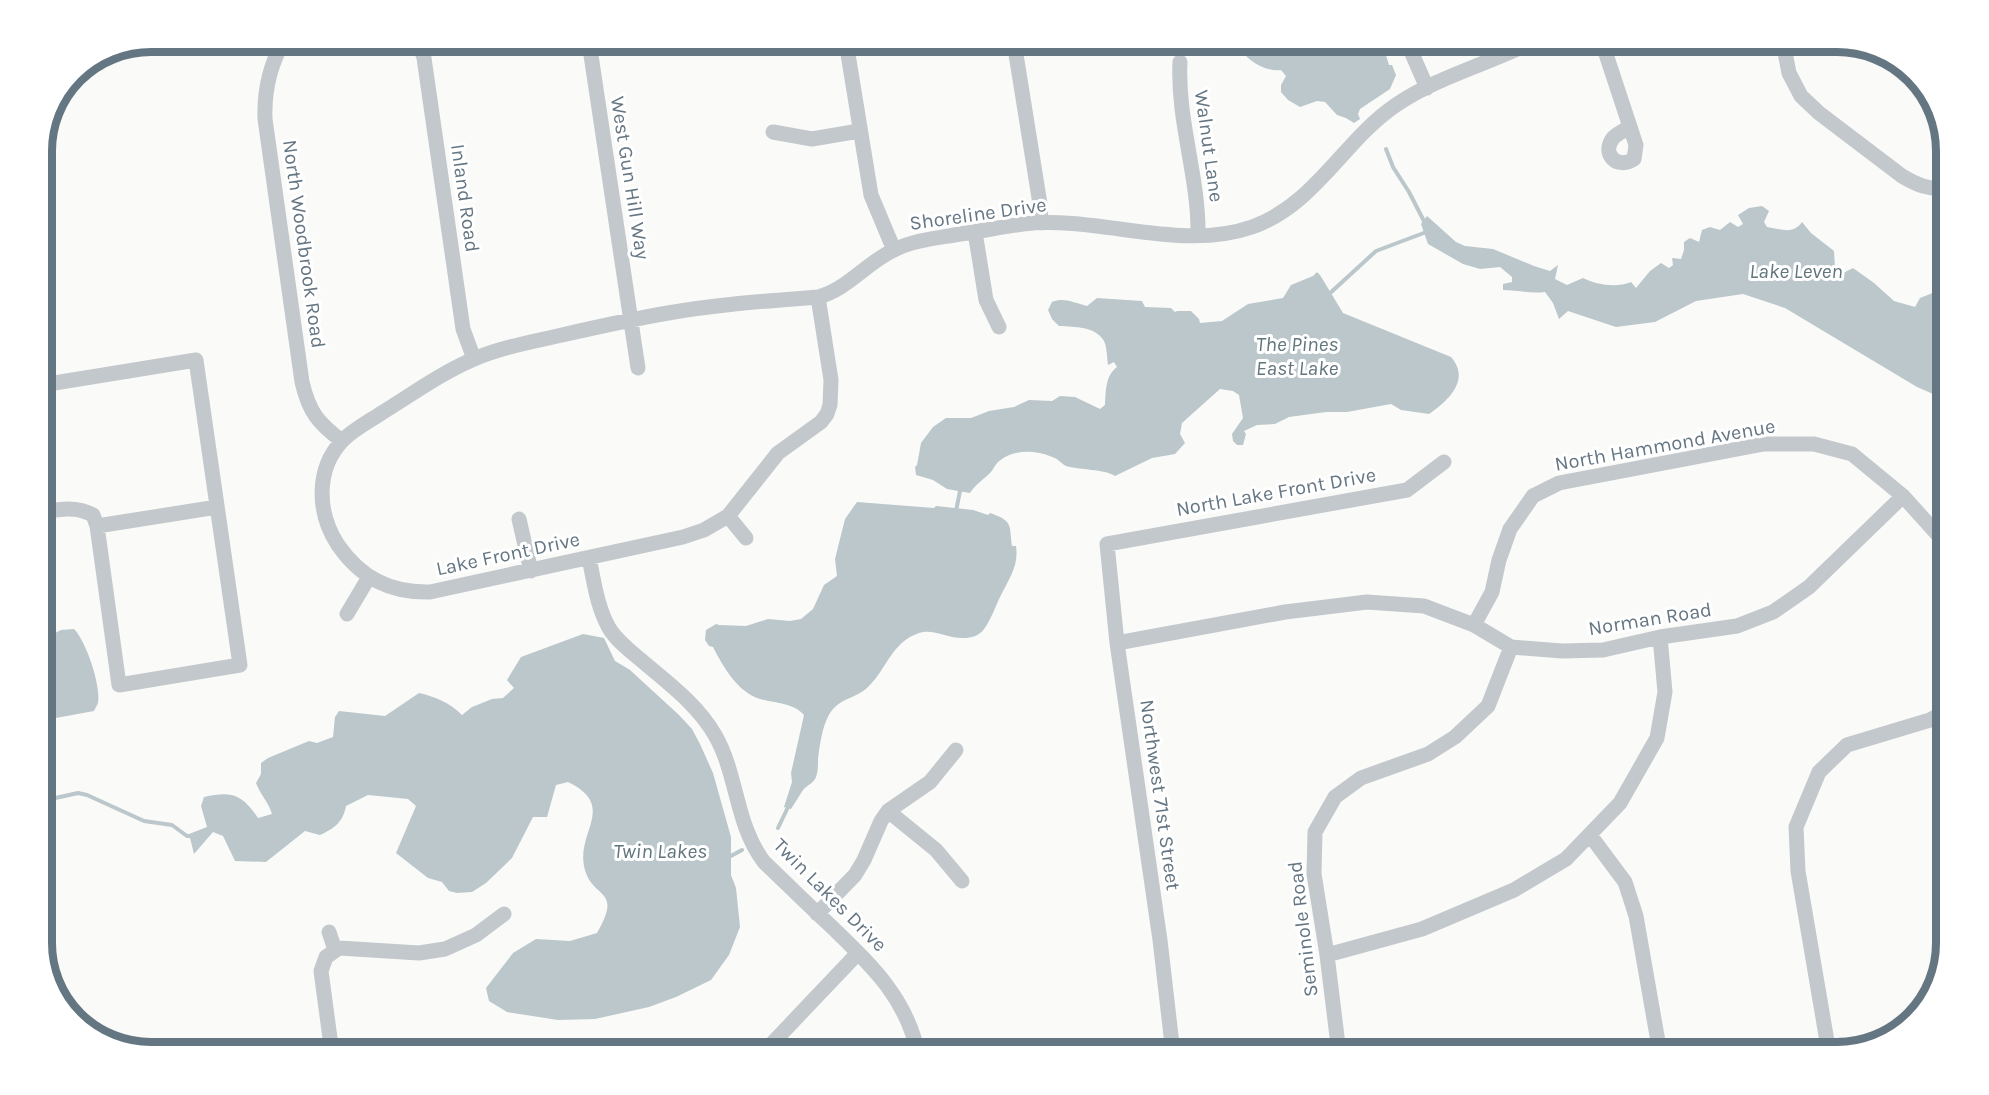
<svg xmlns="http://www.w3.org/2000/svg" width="1989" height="1095" viewBox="0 0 1989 1095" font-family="Karla,sans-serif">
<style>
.water{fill:#bbc7cb}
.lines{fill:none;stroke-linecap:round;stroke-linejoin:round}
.stream{stroke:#bbc7cb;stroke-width:4}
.major-casing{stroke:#b5babe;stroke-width:22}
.minor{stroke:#c3c8cc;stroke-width:15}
.major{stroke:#fff;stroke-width:20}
.labels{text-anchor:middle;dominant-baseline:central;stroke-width:6;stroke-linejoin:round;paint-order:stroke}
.street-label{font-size:20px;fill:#657683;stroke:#fff}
.water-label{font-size:21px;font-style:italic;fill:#60757c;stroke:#fff}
.rim{fill:none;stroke:#657683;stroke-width:8}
</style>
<rect width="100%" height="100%" fill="#fafaf8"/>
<path class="water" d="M1235 42H1382L1389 65H1392L1396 75 1390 89 1360 109 1358 114 1360 119 1354 123 1346 118 1337 115 1325 102 1317 101 1300 107 1288 100 1281 92V85L1286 76 1281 70C1262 72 1244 58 1235 42Z
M1762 206 1769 211 1764 222 1767 227C1781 229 1793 235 1802 222L1811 233 1834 251 1835 267 1841 274 1853 268 1874 283 1894 301 1915 307 1920 298 1935 292 1936 301 1932 308 1937 320 1947 323V400L1917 387 1785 308 1743 294 1696 301 1655 322 1616 327 1568 311 1559 319 1553 303 1545 292C1531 294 1517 290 1503 290V284L1512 282V277L1500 267 1480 269 1463 264 1428 244 1421 224 1427 216 1456 242 1465 246 1493 249 1534 266 1550 271 1558 265 1555 279 1567 285 1583 278C1597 285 1616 288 1631 282L1636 288 1650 271 1661 263 1669 268 1673 265 1672 258 1681 259 1684 250V242L1690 238 1699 242 1702 230 1710 227 1720 230 1730 222 1738 227 1743 224 1738 215 1749 208Z
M1317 272 1320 275 1343 313 1451 357C1471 380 1448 401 1429 414L1401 410 1391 404 1347 412H1326L1289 417 1275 424 1257 425 1244 431 1246 434 1243 445H1237L1233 441 1232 434 1243 418 1239 395 1233 391 1220 389 1182 423 1180 434 1185 443 1175 454 1152 458 1115 476C1105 469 1079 470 1066 466 1062 464 1059 460 1055 458 1037 450 1014 448 998 462 995 465 993 470 990 473 983 480 976 484 970 493L947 489 933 480 916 475 915 467 917 465 921 443 933 427 946 418H971L989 411 1014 407 1029 400 1052 401 1060 396 1075 397 1100 409 1105 405C1106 391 1105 376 1117 367L1114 362 1108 365C1107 358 1107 347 1104 341 1095 326 1075 327 1059 326L1052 319 1048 310 1052 302C1064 297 1074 303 1087 306L1097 298 1142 301 1145 307 1171 308 1175 312 1177 311H1191L1199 319 1200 323 1222 321 1248 304 1283 298 1291 285 1313 276Z
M857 502 934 508 936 506 973 510 988 515 990 513C1014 521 1009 526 1012 546H1016C1019 566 1009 579 1000 597 995 607 991 620 984 629 979 636 971 638 964 638 949 639 933 628 919 633 892 642 887 668 869 686 860 696 844 698 835 707 823 718 820 744 818 759 818 765 818 772 816 777 814 783 807 785 803 790 799 796 795 803 791 809L784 807 792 782 791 773 804 715C794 703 774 703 760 699 737 692 723 666 713 647L709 646 705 640 706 630 716 624 719 625 746 626 768 619 790 621 801 619 813 609 824 585 837 576 835 559 845 519Z
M74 629C86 641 101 685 98 703 97 706 95 708 94 711L45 720 42 718V636L45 638 61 630Z
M583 634 604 638 615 661 630 670 679 715 692 729 700 744 713 773 731 837V875L736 888 740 927 729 955 711 980 676 997 649 1007 595 1019 558 1020 507 1012 489 1001 486 988 513 953 536 939 570 941 597 933C624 886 591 901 584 866 577 831 617 806 568 782L556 785 547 817H533L512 858 486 883 472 892 457 893 449 891 442 882 428 878 396 853 416 806 408 799 368 795 346 806C343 822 335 828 320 835L305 831 266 862 235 861 223 836 213 832 194 854 189 834 207 827 201 806 204 797C231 791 242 794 258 818L272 814C269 803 260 794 256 783L261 774V763L268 758 309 741 317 743 333 737 335 717 339 711 385 716 419 693C436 697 450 703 462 715L472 707 492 699 503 698 514 688 507 680 521 657Z"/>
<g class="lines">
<path class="stream" d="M1386 149 1393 167 1409 192 1426 225
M1328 295 1376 251 1429 231
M956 511 961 486
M42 801 78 793 87 795 144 821 172 825 187 836H193
M778 828 789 805
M729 857 742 850"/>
<g class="major-casing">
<path id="major" d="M1828 1053 1851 1049"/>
</g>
<path class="minor" d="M283 42C269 67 264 91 265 119L302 382C309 412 318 423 342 441
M419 42 424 58 463 329 474 359
M589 42 638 368
M846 42 871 195 894 250
M1014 42 1040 204 1041 223
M1407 42 1427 88
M1602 42 1636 145 1634 159C1617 170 1601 154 1613 138 1618 133 1625 130 1630 127
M1783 42 1789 73 1801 96 1819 113 1902 176C1917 185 1929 190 1947 188
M1180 62C1177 121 1199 177 1198 235
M773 132 812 139 859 131
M975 232 986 300 999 327
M818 297 831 380 830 405 827 414 821 422 778 453 728 516 704 530 683 537 430 592C390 593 361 578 338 545 317 513 315 469 343 440 353 430 368 422 380 414 411 395 441 373 474 359 502 347 532 342 562 335 597 327 633 319 668 313 718 304 768 301 818 297 848 289 866 263 894 250 914 240 938 238 960 234 981 231 1002 227 1023 224 1098 215 1180 252 1252 227 1315 205 1344 140 1396 105 1437 77 1488 64 1532 42
M42 385 196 360 240 665 119 685 97 526 93 515C76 506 60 509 42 512
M728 516 746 538
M519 519 531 571
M97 526 217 507
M589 558C594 581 597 607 609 628 617 641 630 651 641 660 668 683 697 704 715 735 738 775 735 824 764 862 787 884 810 907 834 929 873 967 906 998 918 1053
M347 614 369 577
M1474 625 1492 592 1499 560 1510 529 1533 496 1559 483 1764 444H1814L1852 454 1903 496 1947 545
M1117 643 1285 612 1367 602 1424 606 1474 625 1511 647 1562 651 1603 650 1660 637 1737 626 1773 612 1809 587 1903 496
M888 811 936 850 962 881
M1590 835 1625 882 1636 916 1660 1053
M817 914 855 875 864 860 881 821 888 811 930 782 956 750
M329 932 335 950
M1327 955 1422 929 1514 890 1566 859 1620 803 1657 738 1665 692 1660 637
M332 1053 321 971 326 957 339 948 419 953 445 949 476 935 504 914
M763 1053 858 953
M1173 1053 1160 940 1117 643 1107 544 1407 490 1444 462
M1339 1053 1327 955 1314 874 1315 832 1335 797 1361 778 1428 754 1455 737 1488 706 1511 647
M1829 1053 1798 871 1796 827 1819 772 1847 745 1930 720 1947 711"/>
<use href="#major" class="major"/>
</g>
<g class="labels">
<g class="street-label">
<text transform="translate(1209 146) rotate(82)">Walnut Lane</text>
<text transform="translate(630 178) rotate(81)">West Gun Hill Way</text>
<text transform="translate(465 198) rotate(82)">Inland Road</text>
<text transform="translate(978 214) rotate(-8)">Shoreline Drive</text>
<text transform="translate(304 244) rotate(82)">North Woodbrook Road</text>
<text transform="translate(1665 445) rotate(-10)">North Hammond Avenue</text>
<text transform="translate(1276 492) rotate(-10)">North Lake Front Drive</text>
<text transform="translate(508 554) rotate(-12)">Lake Front Drive</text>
<text transform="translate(1650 619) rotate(-9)">Norman Road</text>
<text transform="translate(1160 795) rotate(82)">Northwest 71st Street</text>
<text transform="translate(830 895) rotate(45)">Twin Lakes Drive</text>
<text transform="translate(1303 929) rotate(-97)">Seminole Road</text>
</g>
<g class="water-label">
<text x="1796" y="271">Lake Leven</text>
<text x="1297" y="344">The Pines<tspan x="1297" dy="24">East Lake</tspan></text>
<text x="660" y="851">Twin Lakes</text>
</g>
</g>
<path d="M0 0H1989V1095H0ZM151 52H1837A99 99 0 0 1 1936 151V943A99 99 0 0 1 1837 1042H151A99 99 0 0 1 52 943V151A99 99 0 0 1 151 52Z" fill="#fff" fill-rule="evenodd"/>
<path class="rim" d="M151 52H1837A99 99 0 0 1 1936 151V943A99 99 0 0 1 1837 1042H151A99 99 0 0 1 52 943V151A99 99 0 0 1 151 52Z"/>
</svg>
